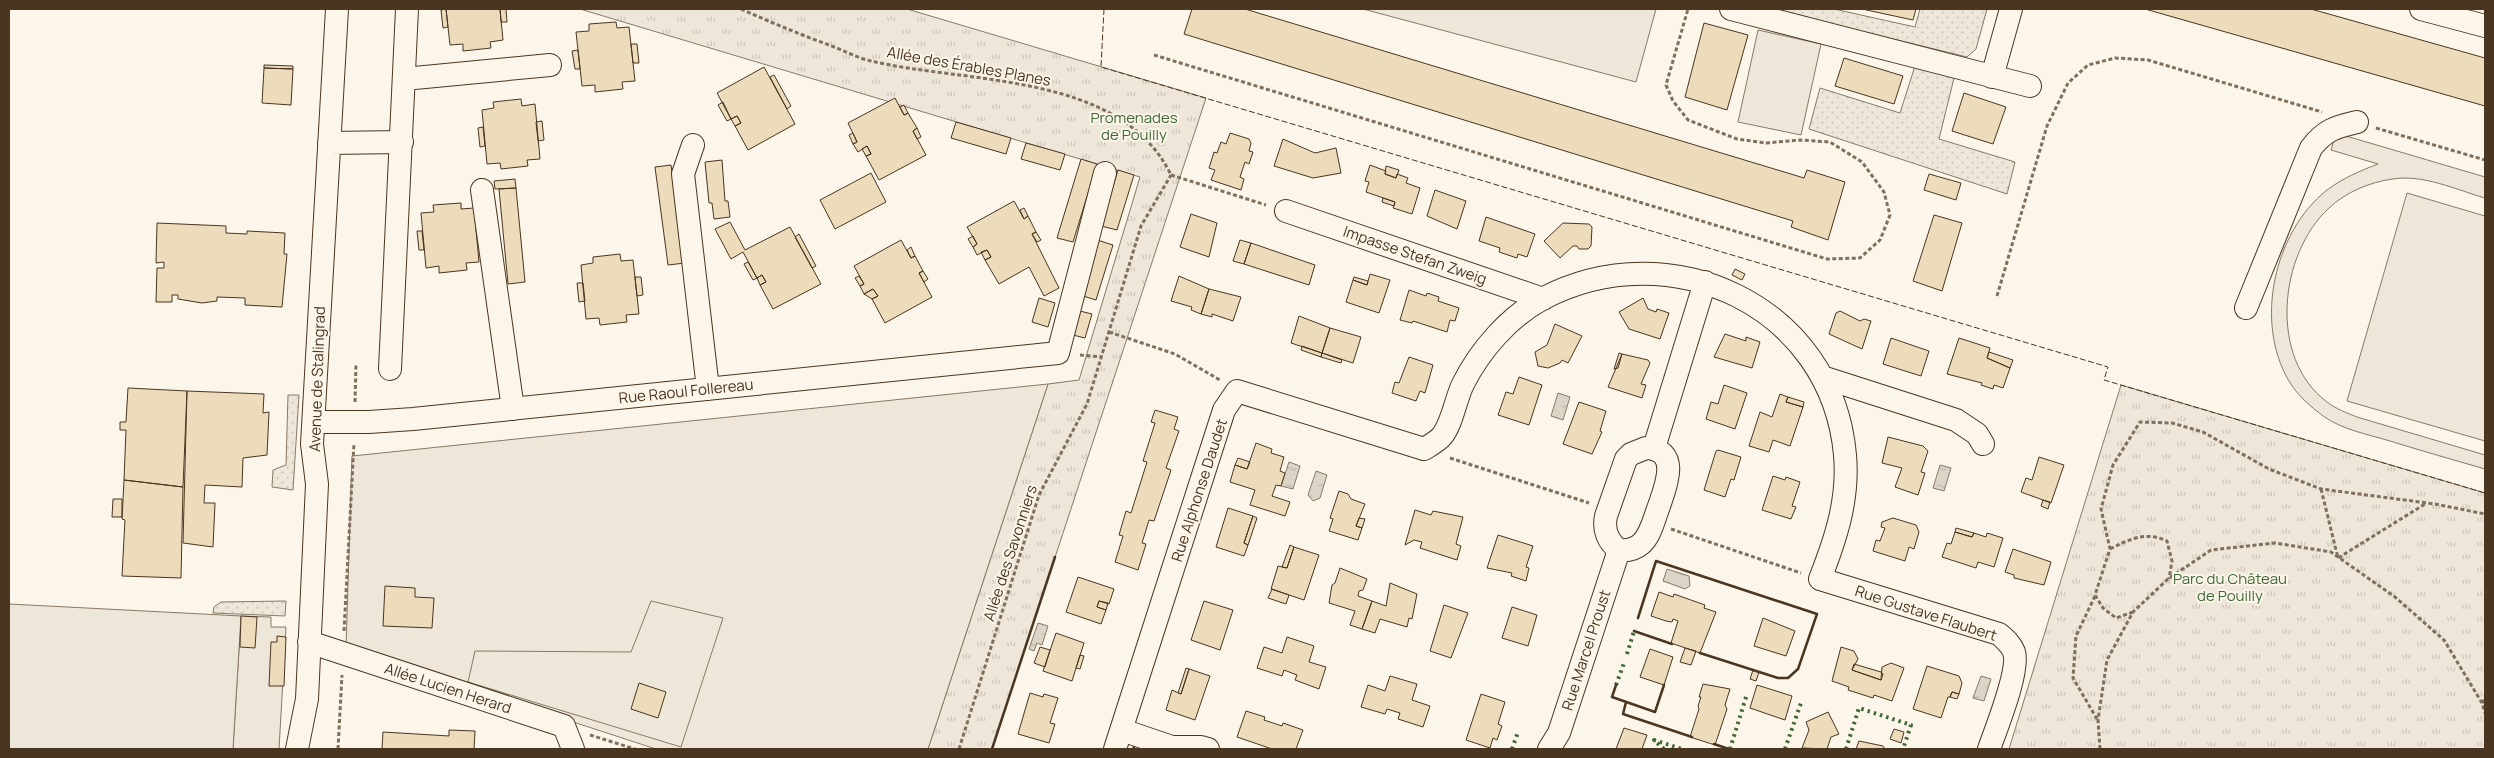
<svg xmlns="http://www.w3.org/2000/svg" width="2494" height="758" viewBox="0 0 2494 758" font-family="Manrope,sans-serif">
<style>
.grass{fill:url(#grass-dots);stroke:#887966}
.park{fill:url(#park-tufts);stroke:#887966}
.pitch{fill:#ede6d9;stroke:#887966}
.parking{fill:#ede7d9;stroke:#887966}
.water{fill:url(#water-ripples);stroke:#887966}
.building{fill:#ecdcbc;stroke:#4a3520}
.lines{fill:none;stroke-linecap:round;stroke-linejoin:round}
.minor-casing{stroke:#4a3520;stroke-width:24}
.path{stroke:#7f6f5c;stroke-width:3;stroke-dasharray:4 2.5;stroke-linecap:butt}
.minor{stroke:#fbf6e9;stroke-width:22}
.hedge{stroke:#436837;stroke-width:4;stroke-dasharray:2.5 4;stroke-linecap:butt}
.fence{stroke:#4a3520;stroke-width:1;stroke-dasharray:6 2.5;stroke-linecap:butt}
.wall{stroke:#4a3520;stroke-width:2.5}
.labels{text-anchor:middle;dominant-baseline:central;stroke-width:4;stroke-linejoin:round;paint-order:stroke}
.street-label{font-size:15px;fill:#4a3520;stroke:#fbf6e9}
.park-label{font-size:15px;fill:#436837;stroke:#fbf6e9}
</style>
<defs>
<pattern id="grass-dots" width="8" height="8" patternUnits="userSpaceOnUse" patternTransform="scale(1.25)"><rect width="8" height="8" fill="#ede6d9"/><path d="M2 2h.1M6 6h.1" fill="none" stroke="#cdc6ba" stroke-width="1.8" stroke-linecap="round"/></pattern>
<pattern id="park-tufts" width="24" height="20" patternUnits="userSpaceOnUse" patternTransform="scale(1.25)"><rect width="24" height="20" fill="#ede6d9"/><path d="M3 7l-1-3M5 7V3M7 7l1-3M15 17l-1-3M17 17v-4M19 17l1-3" fill="none" stroke="#cdc6ba"/></pattern>
<pattern id="water-ripples" width="26" height="14" patternUnits="userSpaceOnUse" patternTransform="scale(1.25)"><rect width="26" height="14" fill="#dcd4c6"/><path d="M2 4q2-2 4 0t4 0M15 11q2-2 4 0t4 0" fill="none" stroke="#beb7aa"/></pattern>
</defs>
<rect width="100%" height="100%" fill="#fbf6e9"/>
<path class="grass" d="M1771 9H1834L1915 27 1920 9H1987L1976 49 1967 57Z
M1915 66 1954 78 1939 139 2015 162 2007 194 1809 129 1820 88 1900 113Z
M288 395H299L293 490 272 487 273 470 286 465Z
M286 601 285 616 213 613 214 607 221 602Z"/>
<path class="park" d="M580 9H907L1206 98 992 749H928L1048 384 1079 380 1140 177Z
M2121 385 2485 493V749H2009Z"/>
<path class="pitch" d="M1363 9H1656L1636 82Z
M1758 30 1821 44 1801 135 1738 122Z
M2336 133 2485 177V198C2457 190 2423 174 2393 179 2370 182 2346 192 2329 208 2279 254 2268 358 2327 402 2336 409 2347 413 2357 417L2485 455V469C2454 460 2422 451 2390 441 2367 434 2343 430 2323 416 2310 406 2297 395 2289 381 2254 322 2274 232 2327 190 2343 178 2360 171 2378 164L2331 150Z
M2407 193 2485 216V441L2347 401Z
M1048 384 928 749H656L346 648 352 456Z
M241 616 271 617V627H286L279 749H233Z"/>
<path class="parking" d="M651 601 723 618 681 747 468 682 475 651 631 652Z
M9 604 241 616 233 749H9Z"/>
<path class="water" d="M1558 393 1570 397 1563 420 1551 416Z
M1289 462 1300 466 1293 489 1281 486Z
M1940 465 1951 468 1944 491 1933 488Z
M1316 471 1327 475 1320 498 1313 501 1308 495Z
M1667 569 1689 576 1690 586 1685 589 1663 581Z
M1038 623 1048 626 1042 645 1037 643 1034 651 1029 649Z
M1981 676 1991 679 1984 701 1973 698Z"/>
<path class="building" d="M446 9H500L503 40 490 42 491 48 463 51V44L450 45Z
M446 9 448 27 443 28 441 10Z
M500 9H506L507 22H501Z
M1192 9H1245L1804 178 1807 170 1845 182 1828 240 1791 227 1793 221 1184 34Z
M1862 9H1916L1913 20Z
M2145 9H2311L2485 58V106Z
M616 22 617 28 629 27 635 81 622 82 623 89 595 92V85L582 86 576 32 589 31V24Z
M1704 23 1748 35 1727 110 1685 97Z
M631 44H637L639 63H633Z
M578 50 580 69H575L572 51Z
M1844 58 1903 76 1894 104 1835 86Z
M264 65 293 66V69L264 68Z
M764 67 795 124 748 150 735 126 741 123 737 116 731 119 717 93Z
M264 68 293 69 291 105 262 103Z
M774 75 791 106 787 109 770 77Z
M1964 93 2006 107 1993 144 1952 131Z
M895 98 904 115 908 113 917 128 913 131 926 155 879 180 866 156 871 154 867 146 858 152 853 144 857 142 848 123Z
M521 99 522 106 535 104 540 159 527 160 528 166 501 169 500 163 487 164 482 110 494 108 493 102Z
M723 102 731 119 727 121 718 105Z
M904 105 908 113 904 115 900 107Z
M737 116 741 123 735 126 731 119Z
M542 121 544 140 538 141 536 122Z
M956 122 1011 138 1006 154 951 138Z
M483 127 485 146 480 147 478 128Z
M917 128 921 137 917 139 913 131Z
M853 133 857 142 853 144 849 135Z
M1230 133 1249 139 1251 143 1249 151 1253 152 1249 164 1245 162 1240 177 1244 179 1241 190 1211 180 1215 170 1209 168 1214 152 1217 153 1221 142 1226 144Z
M1283 139 1315 153 1336 148 1341 173 1313 178 1274 166Z
M1026 143 1065 154 1060 170 1021 159Z
M867 146 871 154 866 156 862 149Z
M1081 159 1097 164 1073 242 1057 238Z
M722 160 725 201H728L730 217 714 219 712 203H709L705 162Z
M671 165 685 263 668 265 655 167Z
M1370 165 1386 171 1385 174 1396 178 1397 174 1408 178 1406 183 1420 188 1412 214 1393 208 1395 202 1366 192 1369 182 1365 181Z
M1386 166 1399 170 1396 178 1385 174Z
M1118 170 1134 175 1117 230 1101 226Z
M871 173 886 202 835 229 820 200Z
M1929 174 1961 183 1956 200 1924 190Z
M515 179 516 188 495 189 494 181Z
M516 188 525 282 508 284 499 189Z
M1435 190 1466 201 1457 229 1427 216Z
M1383 198 1395 202 1394 206 1382 202Z
M1014 201 1024 219 1028 216 1036 232 1032 234 1059 288 1044 296 1029 267 999 284 985 260 991 257 987 250 977 255 973 247 977 244 967 227Z
M461 203V209L474 208 479 262 466 263 467 270 439 273V266L426 268 421 213 434 212 433 205Z
M1024 208 1028 216 1024 219 1020 210Z
M1191 214 1217 223 1209 257 1180 247Z
M1934 215 1962 223 1942 291 1913 281Z
M1486 217 1535 234 1527 257 1518 254 1517 258 1499 252 1500 248 1479 241Z
M730 222 745 250 790 227 821 284 773 309 760 285 766 282 762 275 757 278 743 252 731 259 715 229Z
M157 223 226 226V233L247 234V231L285 233 284 254H287L282 307 245 305V298L217 297V301L202 303 178 299V295H172V302H156L157 268H164V262L156 263Z
M1563 223 1589 224 1592 227 1591 246 1588 249H1579L1577 246H1573L1560 258 1544 241Z
M417 231H422L424 250H419Z
M1036 232 1041 240 1037 242 1032 234Z
M799 234 816 266 812 268 795 237Z
M973 236 977 244 973 247 968 239Z
M901 240 911 258 915 256 923 271 919 273 932 297 885 323 872 299 878 296 873 289 864 294 860 286 864 284 854 266Z
M1097 240 1113 245 1096 300 1080 295Z
M1240 240 1251 243 1244 264 1233 261Z
M1251 243 1315 265 1309 285 1244 264Z
M911 247 915 256 911 258 907 250Z
M987 250 991 257 985 260 981 252Z
M620 254 621 261 633 260 639 314 626 315 627 322 600 325 599 318 586 319 581 265 593 263V257Z
M748 262 757 278 753 280 744 264Z
M1735 269 1745 274 1742 280 1732 275Z
M923 271 928 279 924 282 919 273Z
M1370 274 1390 280 1379 313 1346 302 1353 280 1367 285Z
M762 275 766 282 760 285 757 278Z
M859 276 864 284 860 286 855 278Z
M1179 276 1209 289 1201 314 1191 310 1192 307 1171 301Z
M635 277H641L643 295 637 296Z
M1354 277 1368 281 1367 285 1353 280Z
M577 283H583L585 301 579 302Z
M873 289 878 296 872 299 864 294Z
M1209 289 1241 297 1233 321 1212 314V317L1201 314Z
M1409 290 1426 296 1427 293 1439 297 1438 301 1459 308 1455 321 1450 320 1447 332 1413 321 1412 323 1400 320Z
M1039 298 1055 303 1048 327 1032 322Z
M1643 298 1648 309 1656 312 1657 309 1669 313 1660 339 1629 329 1619 312Z
M1076 310 1092 314 1085 338 1069 334Z
M1840 311 1860 321 1864 319 1871 321 1862 349 1829 334 1836 313Z
M1299 316 1330 328 1322 353 1291 343Z
M1555 324 1582 336 1568 363 1562 360 1560 363 1548 368 1538 366 1535 352 1547 345Z
M1330 328 1361 337 1353 363 1322 353Z
M1725 334 1746 341V337L1760 342 1752 368 1714 357Z
M1891 338 1929 351 1921 376 1883 364Z
M1959 338 1990 348 1987 358 2010 368 2003 388 1994 385 1993 389 1981 385 1982 383 1947 374Z
M1302 346 1322 353 1321 357 1301 350Z
M1989 352 2013 360 2010 368 1987 358Z
M1322 353 1342 360 1341 363 1321 357Z
M1619 353 1622 354 1618 368 1614 369Z
M1622 354 1648 360 1650 363 1641 384 1646 385 1642 398 1608 387Z
M1409 357 1433 365 1425 393 1420 391 1416 401 1392 393 1395 382 1399 383Z
M1519 377 1542 385 1529 425 1498 415 1506 392 1513 394Z
M1724 385 1747 393 1735 429 1706 419 1711 402 1718 404Z
M128 388 187 391 183 487 124 480 126 430H120V422H126Z
M187 391 264 394 263 413 269 412 267 455 243 458 242 487 205 485 204 503H215L213 547 183 543Z
M1780 394 1788 397 1786 402 1803 407 1790 446 1773 440 1769 452 1749 446 1760 412 1772 417Z
M1788 397 1804 402 1803 407 1786 402Z
M1579 402 1606 411 1600 431 1602 432 1592 454 1563 444Z
M1155 410 1178 417 1174 429 1179 431 1166 468 1171 470 1154 521 1149 520 1142 543 1146 544 1138 570 1115 562 1123 536 1119 535 1126 511 1131 513 1147 462 1143 461 1155 423 1151 422Z
M1888 437 1923 446 1928 451 1921 472 1925 473 1918 495 1895 487 1902 468 1882 463Z
M1256 443 1272 449 1271 453 1284 457 1280 471 1285 473 1281 486 1276 485 1272 496 1290 502 1285 516 1250 505 1255 490 1230 482 1235 465 1247 469Z
M1718 450 1741 457 1734 480 1731 479 1725 497 1704 490 1716 451Z
M2039 457 2064 465 2051 503 2021 492 2026 478 2032 480Z
M1238 458 1250 462 1247 469 1235 465Z
M1773 476 1785 480 1786 477 1800 482 1792 506 1796 507 1791 519 1762 510Z
M124 480 183 487 181 578 122 576 125 520 122 519Z
M1339 491 1348 494 1351 499 1365 504 1356 526 1362 528 1358 540 1329 531 1333 519 1330 518Z
M113 499H122V517H112Z
M2043 500 2050 502 2048 509 2041 506Z
M1228 508 1253 516 1244 543 1248 545 1244 556 1216 547Z
M1415 510 1431 515 1433 511 1463 517 1456 544 1461 546 1457 560 1420 548 1422 542 1414 540 1405 545Z
M1253 516 1257 518 1248 545 1244 543Z
M1359 518 1365 519 1362 528 1356 526Z
M1893 518 1916 525 1919 532 1914 549 1909 547 1905 561 1873 551 1876 540 1880 541 1885 528 1881 527 1882 522Z
M1956 528 1974 533 1972 537 1955 532Z
M1955 532 1972 537 1974 533 1986 537 1987 533 2003 538 1994 567 1978 562 1976 568 1942 557 1947 543 1951 544Z
M1498 535 1533 546 1526 567 1529 568 1526 581 1511 576 1512 573 1487 568Z
M1290 545 1294 547 1287 568 1282 567Z
M1294 547 1319 555 1304 600 1271 589 1278 566 1287 568Z
M2013 549 2051 562 2044 585 2014 578V575L2005 572Z
M1340 568 1367 579 1363 590 1359 591 1358 596 1372 601 1362 629 1350 625 1355 611 1329 603 1332 585 1335 583Z
M1078 577 1114 589 1109 604 1099 601 1097 607 1106 610 1101 624 1066 612Z
M1390 583 1417 594 1412 619 1409 618 1407 627 1380 619 1375 633 1362 629 1372 601 1386 606Z
M385 586 415 588V597L434 598 432 628 383 626Z
M1272 589 1289 595 1286 604 1268 598Z
M1659 592 1673 597 1674 594 1705 605 1704 608 1716 612 1700 653 1671 643 1678 621 1673 619 1672 622 1666 621 1651 616Z
M1099 601 1108 603 1106 610 1097 607Z
M1204 601 1233 610 1220 650 1191 640Z
M1444 605 1468 613 1451 658 1430 651Z
M1512 607 1537 615 1528 646 1502 638Z
M241 616 257 617 255 648 240 647Z
M1763 618 1795 631 1786 656 1754 646Z
M1056 633 1084 643 1072 681 1043 671Z
M277 636 286 637 284 686H269L271 642H277Z
M1287 637 1314 646 1309 662 1326 667 1319 689 1295 680 1297 675 1284 670 1282 676 1257 668 1264 647 1282 653Z
M1040 647 1050 650 1045 667 1034 663Z
M1841 647 1854 651 1858 659 1852 670 1881 680 1882 667 1891 663 1904 668 1892 701 1874 695 1873 698 1848 690 1849 687 1832 681Z
M1685 648 1696 651 1691 665 1680 662Z
M1650 649 1673 657 1664 685 1640 677Z
M1080 655 1084 656 1080 669 1076 668Z
M1854 664 1881 672 1883 674 1881 680 1852 670Z
M1927 666 1959 676 1962 683 1959 694 1952 692 1950 697H1948L1941 718 1913 709Z
M1186 668 1189 669 1181 694 1178 693Z
M1189 669 1210 676 1195 720 1166 710 1172 690 1181 694Z
M1753 670 1759 672 1756 681 1750 679Z
M1390 676 1417 684 1412 700 1430 706 1423 727 1398 719 1400 713 1387 709 1385 714 1361 707 1368 685 1385 691Z
M639 683 666 692 658 718 631 709Z
M1703 684 1730 689 1725 705 1727 709 1715 745 1690 737 1699 709 1698 706 1701 697H1699Z
M1757 685 1792 696 1785 720 1750 708Z
M1952 692 1959 694 1957 699 1950 697Z
M1030 693 1043 697 1044 694 1058 698 1050 723 1055 724 1049 743 1018 734Z
M1481 694 1505 702 1498 724 1502 726 1497 740 1493 738 1490 748 1466 740Z
M1246 711 1265 717 1264 720 1282 726 1283 723 1303 730 1296 749H1272L1237 737Z
M1828 712 1839 734 1831 737 1827 749 1802 748 1809 730 1806 722Z
M1624 728 1647 735 1642 749H1616Z
M1894 729 1904 732 1901 743 1890 739Z
M449 730 475 731 474 749H382L383 732 449 736Z
M1859 741 1883 746 1885 749H1856Z"/>
<g class="lines">
<g class="minor-casing">
<path id="minor" d="M1731 9 2030 86
M2421 9 2485 26
M1992 77 2011 9
M404 79 550 65
M329 143 402 142
M693 145 683 174 708 389
M482 190 513 409
M1286 211 1543 299
M2246 308 2311 148C2325 130 2335 127 2357 122
M390 369 407 9
M1822 377 1956 420 1977 434 1983 444
M314 422H369L413 419 1058 353 1105 173
M1646 448C1681 450 1666 486 1659 506 1654 519 1651 535 1641 544 1635 549 1627 551 1619 550 1608 542 1603 530 1606 516L1626 459 1631 454Z
M1654 448 1705 282
M309 642 564 726 573 749
M1122 730 1172 747H1201L1208 749
M297 749 307 699 317 484 312 444 337 9
M1115 749 1224 410 1237 391 1424 449C1429 446 1438 441 1442 436 1452 424 1456 398 1463 384 1480 350 1509 317 1542 299 1670 231 1832 306 1845 455 1849 499 1836 538 1820 579L1999 634C2005 639 2011 644 2014 652 2020 670 1996 729 1989 749
M1549 749 1559 733 1619 550"/>
</g>
<path class="path" d="M741 9C770 22 799 34 829 45 843 50 857 58 871 61 968 84 1121 72 1171 175
M1154 55 1827 259 1860 258 1880 240 1890 215 1884 192 1862 162 1830 142 1800 140 1766 143 1737 139 1688 120 1673 101 1666 85 1688 9
M2376 128 2485 160
M1171 175 1266 205
M1997 296 2047 126 2068 83 2088 65 2115 58 2148 60 2322 112
M1109 332 1175 354 1220 380
M1080 355 1101 357
M355 402 356 364
M1450 458 1589 503
M2321 489 2338 558 2425 504
M1671 529 1801 573
M2110 549C2130 539 2145 531 2167 541L2172 561 2169 579
M2095 596 2076 636 2073 678 2097 719
M2133 612 2116 618 2103 608 2095 595 2110 549 2101 509 2113 465 2140 422 2172 423 2203 432 2269 469 2321 489 2435 504 2485 514
M344 631 354 443
M2482 703 2485 699
M590 735 635 749
M338 749 342 675
M959 749 1039 495 1087 404 1141 226 1171 175
M2100 749 2098 720 2107 660 2133 612 2168 579 2211 550 2275 543 2331 552 2395 597 2444 640 2482 703 2485 713"/>
<use href="#minor" class="minor"/>
<path class="hedge" d="M1627 654 1634 631
M1616 685 1624 663
M1512 749 1518 732
M1664 749 1654 740 1682 749
M1730 749 1747 694
M1785 749 1802 700
M1846 749 1859 708 1911 725 1903 749"/>
<path class="fence" d="M1104 9 1101 67 2108 367 2104 380 2485 493"/>
<path class="wall" d="M1638 618 1656 561 1817 614 1798 669 1788 678H1778L1700 653
M1634 631 1672 644
M1616 685 1612 697 1655 712 1664 685
M1626 702 1623 714 1692 737
M1714 744 1729 749
M992 749 1055 557
M1133 749 1134 747"/>
</g>
<g class="labels">
<g class="street-label">
<text transform="translate(969 66) rotate(10)">Allée des Érables Planes</text>
<text transform="translate(1415 255) rotate(19)">Impasse Stefan Zweig</text>
<text transform="translate(317 379) rotate(-88)">Avenue de Stalingrad</text>
<text transform="translate(686 391) rotate(-6)">Rue Raoul Follereau</text>
<text transform="translate(1199 490) rotate(-72)">Rue Alphonse Daudet</text>
<text transform="translate(1010 553) rotate(-72)">Allée des Savonniers</text>
<text transform="translate(1926 613) rotate(18)">Rue Gustave Flaubert</text>
<text transform="translate(1586 650) rotate(-72)">Rue Marcel Proust</text>
<text transform="translate(448 688) rotate(18)">Allée Lucien Herard</text>
</g>
<g class="park-label">
<text x="1134" y="117">Promenades<tspan x="1134" dy="17">de Pouilly</tspan></text>
<text x="2230" y="578">Parc du Château<tspan x="2230" dy="17">de Pouilly</tspan></text>
</g>
</g>
<rect width="2494" height="758" fill="none" stroke="#4a3520" stroke-width="20"/>
</svg>
